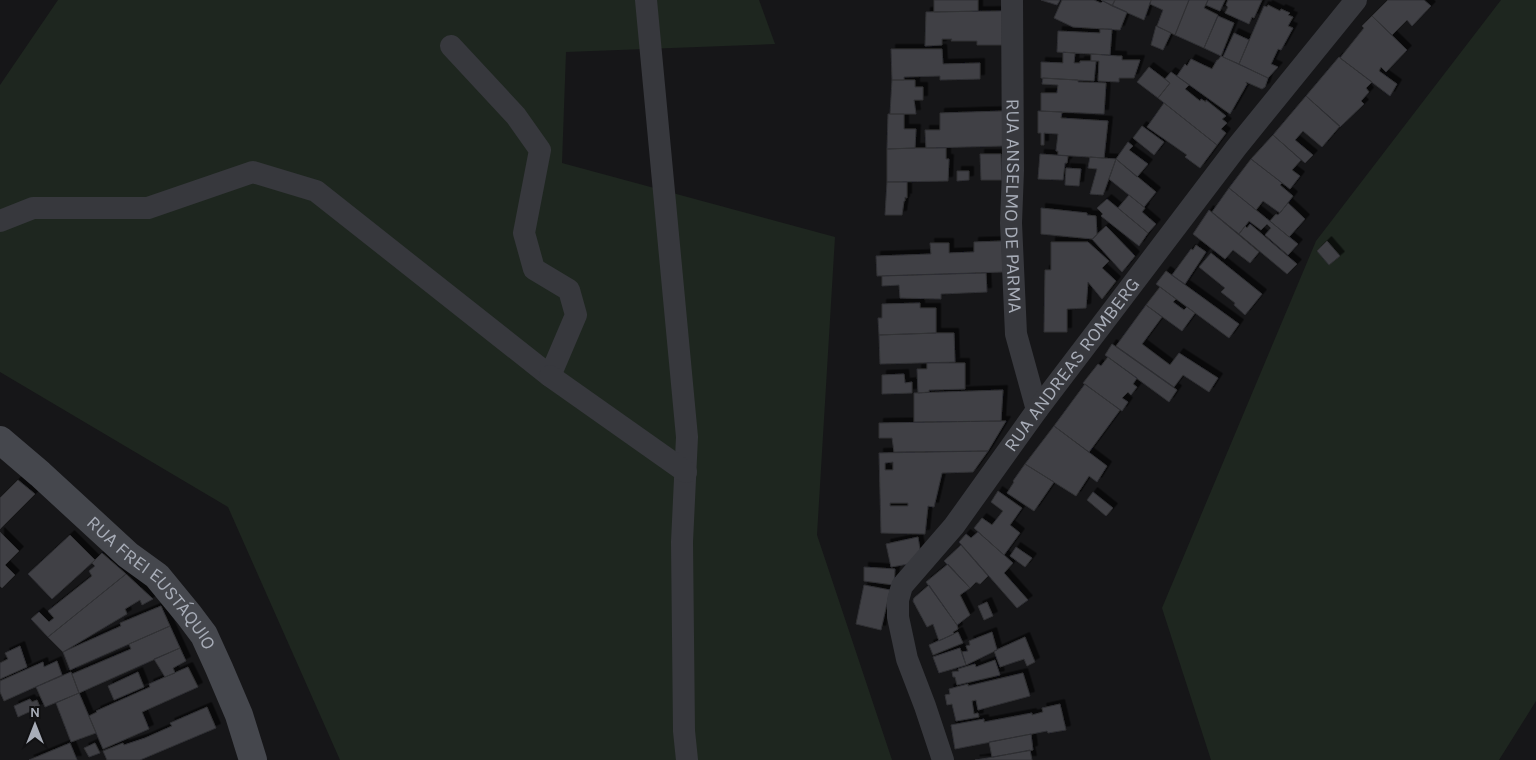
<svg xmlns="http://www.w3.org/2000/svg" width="1536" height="760" viewBox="0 0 1536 760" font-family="Karla,sans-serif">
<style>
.green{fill:#1e261f}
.building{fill:#404145;stroke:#303034;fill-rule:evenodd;filter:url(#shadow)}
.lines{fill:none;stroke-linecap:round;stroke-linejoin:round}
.street{stroke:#37383d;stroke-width:22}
.secondary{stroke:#45474d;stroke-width:28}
.labels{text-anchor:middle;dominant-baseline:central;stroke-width:4;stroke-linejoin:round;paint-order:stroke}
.street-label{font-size:19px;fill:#a8adb8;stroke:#111113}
</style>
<defs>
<filter id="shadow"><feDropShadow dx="4.5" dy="-4.5" stdDeviation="0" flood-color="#0009"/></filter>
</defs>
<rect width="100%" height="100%" fill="#161618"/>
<path class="green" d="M58 0H759L775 44 566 52 562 163 835 237 817 535 892 760H340L228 507 0 372V85Z
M1501 0H1536V701L1499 760H1211L1162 608 1316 241Z"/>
<path class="building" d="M934 0H978V11L934 12Z
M1041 0H1060L1057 5Z
M1062 0H1094L1101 3 1103 1 1127 12 1120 30 1073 27 1054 18Z
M1101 0H1115L1112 6Z
M1115 0H1151L1144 20 1112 6Z
M1151 0H1189L1175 35 1157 26 1163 10 1150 4Z
M1189 0H1208L1204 8 1218 15 1204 48 1175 35Z
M1208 0H1225L1220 11 1206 5Z
M1228 0H1262L1254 18 1252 17 1249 24 1225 13 1228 7 1226 5Z
M1388 0H1424L1431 6 1412 26 1407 20 1392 35 1372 16Z
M1268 5 1280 11 1281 9 1290 13 1288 15 1293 17 1288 26 1293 28 1281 50 1278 49 1271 64 1278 67 1268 78 1239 64 1264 6 1267 7Z
M1002 11V45H977V41H951L952 39H942V45L925 46 926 12Z
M1218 16 1234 23 1221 56 1204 48Z
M1372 16 1407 50 1386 72 1381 67 1379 71 1397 84 1390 96 1340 58 1364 28 1362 26Z
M1156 26 1171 33 1163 50 1151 45Z
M1100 29H1112L1110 55 1057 52 1058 31 1100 33Z
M1234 33 1249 40 1239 64 1223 57Z
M891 49H942L943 64 980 63V79L940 80V76L904 77V80H892Z
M1063 52 1075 53 1074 63H1080V61H1096L1094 81 1041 78V62L1063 63Z
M1091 54 1118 56H1122V60H1140L1134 78H1119V82L1098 81 1099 61H1091Z
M1221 56 1268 78 1265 87 1262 89 1246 82V83L1247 84 1230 114 1177 76 1185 64 1187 66 1191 59 1212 69 1217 60H1218Z
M1339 57 1372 82 1366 88 1369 92 1361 101 1364 104 1340 127 1306 96Z
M1149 67 1170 83 1158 98 1137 82Z
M1171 72 1189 85 1185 89 1200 101 1201 99 1206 102V100L1226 116 1222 119 1227 123 1221 129 1226 133 1217 145 1158 98 1170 83 1165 79Z
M1043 78 1078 80V82L1106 83 1104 114 1041 111V93H1057L1058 85 1042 84Z
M892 80H915V87H923V100H914L916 114H890Z
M1306 96 1340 126 1322 147 1303 131 1295 140 1313 155 1305 163 1273 135Z
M1164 103 1217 145 1200 168 1185 157 1187 155 1147 127Z
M1003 111V146L926 148 925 130H940V113Z
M1038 111 1062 112 1061 118 1108 121 1104 158 1058 155V151H1056L1058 134 1044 133V145H1041V133H1038Z
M888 114H904V129H916L915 148 887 149Z
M1142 126 1164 142 1154 155 1133 138Z
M1273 135 1301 160 1292 170 1300 176 1290 189 1251 159Z
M1128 142 1133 146 1129 150 1148 164 1137 177 1116 159Z
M915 148H946V159H949L948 181 887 182V149Z
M980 154H1001L1002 180H981Z
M1040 154 1068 156 1067 163H1065L1063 180 1038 179Z
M1090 157 1116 159 1103 195 1090 194 1097 169 1088 168Z
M1116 159 1156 192 1144 207 1109 179Z
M1251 159 1282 183 1280 185 1293 196 1280 213 1263 201 1256 210 1229 188Z
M1066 168 1081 169 1079 186 1065 185Z
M957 171H969V180L957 181Z
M887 182H907V198L905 197V201H904L902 215H885Z
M1229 188 1298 244 1288 255 1265 235 1271 228 1267 224 1261 230 1249 221 1239 234 1212 212Z
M1129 195 1145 208 1142 212 1156 224 1148 233 1118 208Z
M1107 199 1148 233 1139 246 1101 216 1103 214 1097 208Z
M1288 203 1305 219 1289 237 1270 221 1276 214 1278 215Z
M1041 208 1087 213V215L1096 216 1097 235 1093 239 1041 234Z
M1209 210 1259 252 1250 263 1233 250 1225 259 1193 234Z
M1250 224 1297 264 1287 274 1239 234 1245 226 1247 228Z
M1106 226 1135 256 1122 272 1092 239Z
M1002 241 1003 272 877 276 876 256 931 254 930 243H949V253L974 252V242Z
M1327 241 1340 256 1329 265 1317 251Z
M1051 242H1088L1109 261 1102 268 1116 281 1102 299 1088 282 1086 308 1067 309V332H1044L1045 270H1051Z
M1196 245 1206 252 1185 284 1172 275 1191 249 1193 250Z
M1211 253 1262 294 1245 315 1234 305 1235 303 1221 292 1225 288 1199 267Z
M1166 271 1239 324 1229 338 1156 284Z
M986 273 987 292 941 294V299L900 298 899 285 882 286V276Z
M1160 287 1176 299 1173 302 1184 310 1187 307 1195 313 1182 331 1146 305Z
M920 303V308H936V333L879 335 878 318H882V304Z
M1146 305 1162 317 1142 344 1170 365 1179 353 1218 378 1209 392 1183 375 1174 387 1116 346Z
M936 333H954L955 362 880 364 879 335Z
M1112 344 1177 390 1169 402 1105 355Z
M1108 357 1137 378 1133 384 1137 387 1131 395 1128 392 1122 398 1128 402 1122 411 1083 383 1098 364 1101 366Z
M927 363H965V389L929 390V392L918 393 917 369H927Z
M904 374 905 383 912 382V393L882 394V375Z
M1085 384 1120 410 1089 452 1054 426Z
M1003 390 1001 421 914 422V393Z
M1001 421H1006L988 451 894 452 892 438H879V423Z
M1054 426 1107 466 1097 482 1089 476 1076 496 1025 464Z
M988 451 973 472 942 473 934 507 928 506 925 534 881 533 879 453ZM893 462V470H885V463ZM890 503H908V506H890Z
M1025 464 1054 482 1034 511 1007 493 1014 482 1013 481Z
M18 480 35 494 0 529V498Z
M998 491 1022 508 1010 525 1020 533 1004 555 974 528 982 518 992 525 1003 511 991 502Z
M1093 492 1113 508 1106 516 1087 500Z
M0 532 19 551 5 565 15 575 2 588 0 586Z
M978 532 1013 563 1004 573 1028 600 1017 608 959 542 966 534 971 538Z
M70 535 95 560 52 599 28 574Z
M918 537 921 556 914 563 891 567 886 544Z
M961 545 988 576 980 584 976 582 970 588 944 561Z
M1016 547 1032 558 1025 567 1010 556Z
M102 553 126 574 48 637 31 619 39 612 49 622 54 618 48 611 92 576 89 571 95 566 92 563Z
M948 564 970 588 960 595 970 615 957 625 926 582Z
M864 567 895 569 894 585 864 581Z
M126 574 153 599 142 605 140 600 125 609 127 614 63 652 48 637Z
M864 585 890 590 881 630 856 624Z
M929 585 957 625 958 629 953 632 954 634 939 641 933 624 927 627 913 601 914 598Z
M987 602 993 616 984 620 978 606Z
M161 606 170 626 70 670 63 652 121 626 120 623Z
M170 626 180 648 79 693 72 674 131 649 129 644Z
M958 632 963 643 933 655 929 645Z
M992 632 997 650 966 665 962 652 968 651 966 646 970 645 969 641Z
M1025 637 1035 662 1027 666 1024 659 1000 667 994 651Z
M20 646 27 667 0 679V663L8 659 5 653Z
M180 648 186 661 173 668 175 673 165 677 154 659Z
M960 648 966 665 939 673 933 657Z
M995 660 1000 675 957 685 955 677H953L952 672 959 671 958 669 975 664 976 667Z
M57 661 62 675 4 701 0 692V681L43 662 44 667Z
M188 667 198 687 142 712 149 729 103 749 89 716 97 712 96 711 150 687 149 684Z
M71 672 79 693 45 707 36 687Z
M138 672 144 687 114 700 108 686Z
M1023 673 1030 696 978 710 976 700 972 701 974 714 978 713 979 717 956 721 952 704 947 705 945 695 950 694 949 689 968 684V686Z
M79 693 96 733 71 742 56 703Z
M30 699 32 702 37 700 40 707 18 717 14 706Z
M1060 704 1066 730 1048 733 1047 731 955 749 951 725 984 719V722L1032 713V715L1043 712 1042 708Z
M207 707 216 728 140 760H107L103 751 123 743 124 745 145 738 172 726 170 723Z
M1031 734 1033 750 992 757 989 742Z
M70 743 77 760H29Z
M95 743 100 753 89 757 84 748Z
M1030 750 1032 760H975L994 757Z"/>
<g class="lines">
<g class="street">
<path d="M646 0 687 437 682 542 684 731 687 760"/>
<path id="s1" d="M1012 0 1013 170 1011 223 1016 334 1037 410"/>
<path d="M0 221 33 208H148L253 172 316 191 550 376 576 315 569 290 534 269 524 233 540 150 516 116 451 46"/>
<path d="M550 376 686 472"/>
<path id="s2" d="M943 760 925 706 907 659 898 617V600L902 586 954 526 1037 410 1236 148 1356 0"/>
</g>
<path class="secondary" id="s3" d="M0 440 40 474 128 555 157 576 189 615 204 635 219 668 239 715 253 760"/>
</g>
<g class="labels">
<g class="street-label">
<text stroke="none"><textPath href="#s1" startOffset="206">RUA ANSELMO DE PARMA</textPath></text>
<text stroke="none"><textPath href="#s2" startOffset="461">RUA ANDREAS ROMBERG</textPath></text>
<text stroke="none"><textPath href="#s3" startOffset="209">RUA FREI EUSTÁQUIO</textPath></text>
</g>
</g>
<g transform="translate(35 725)" stroke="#111113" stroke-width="4" paint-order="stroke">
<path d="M0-4L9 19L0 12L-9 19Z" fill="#a8adb8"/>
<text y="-8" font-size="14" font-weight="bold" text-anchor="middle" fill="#a8adb8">N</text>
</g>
</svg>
